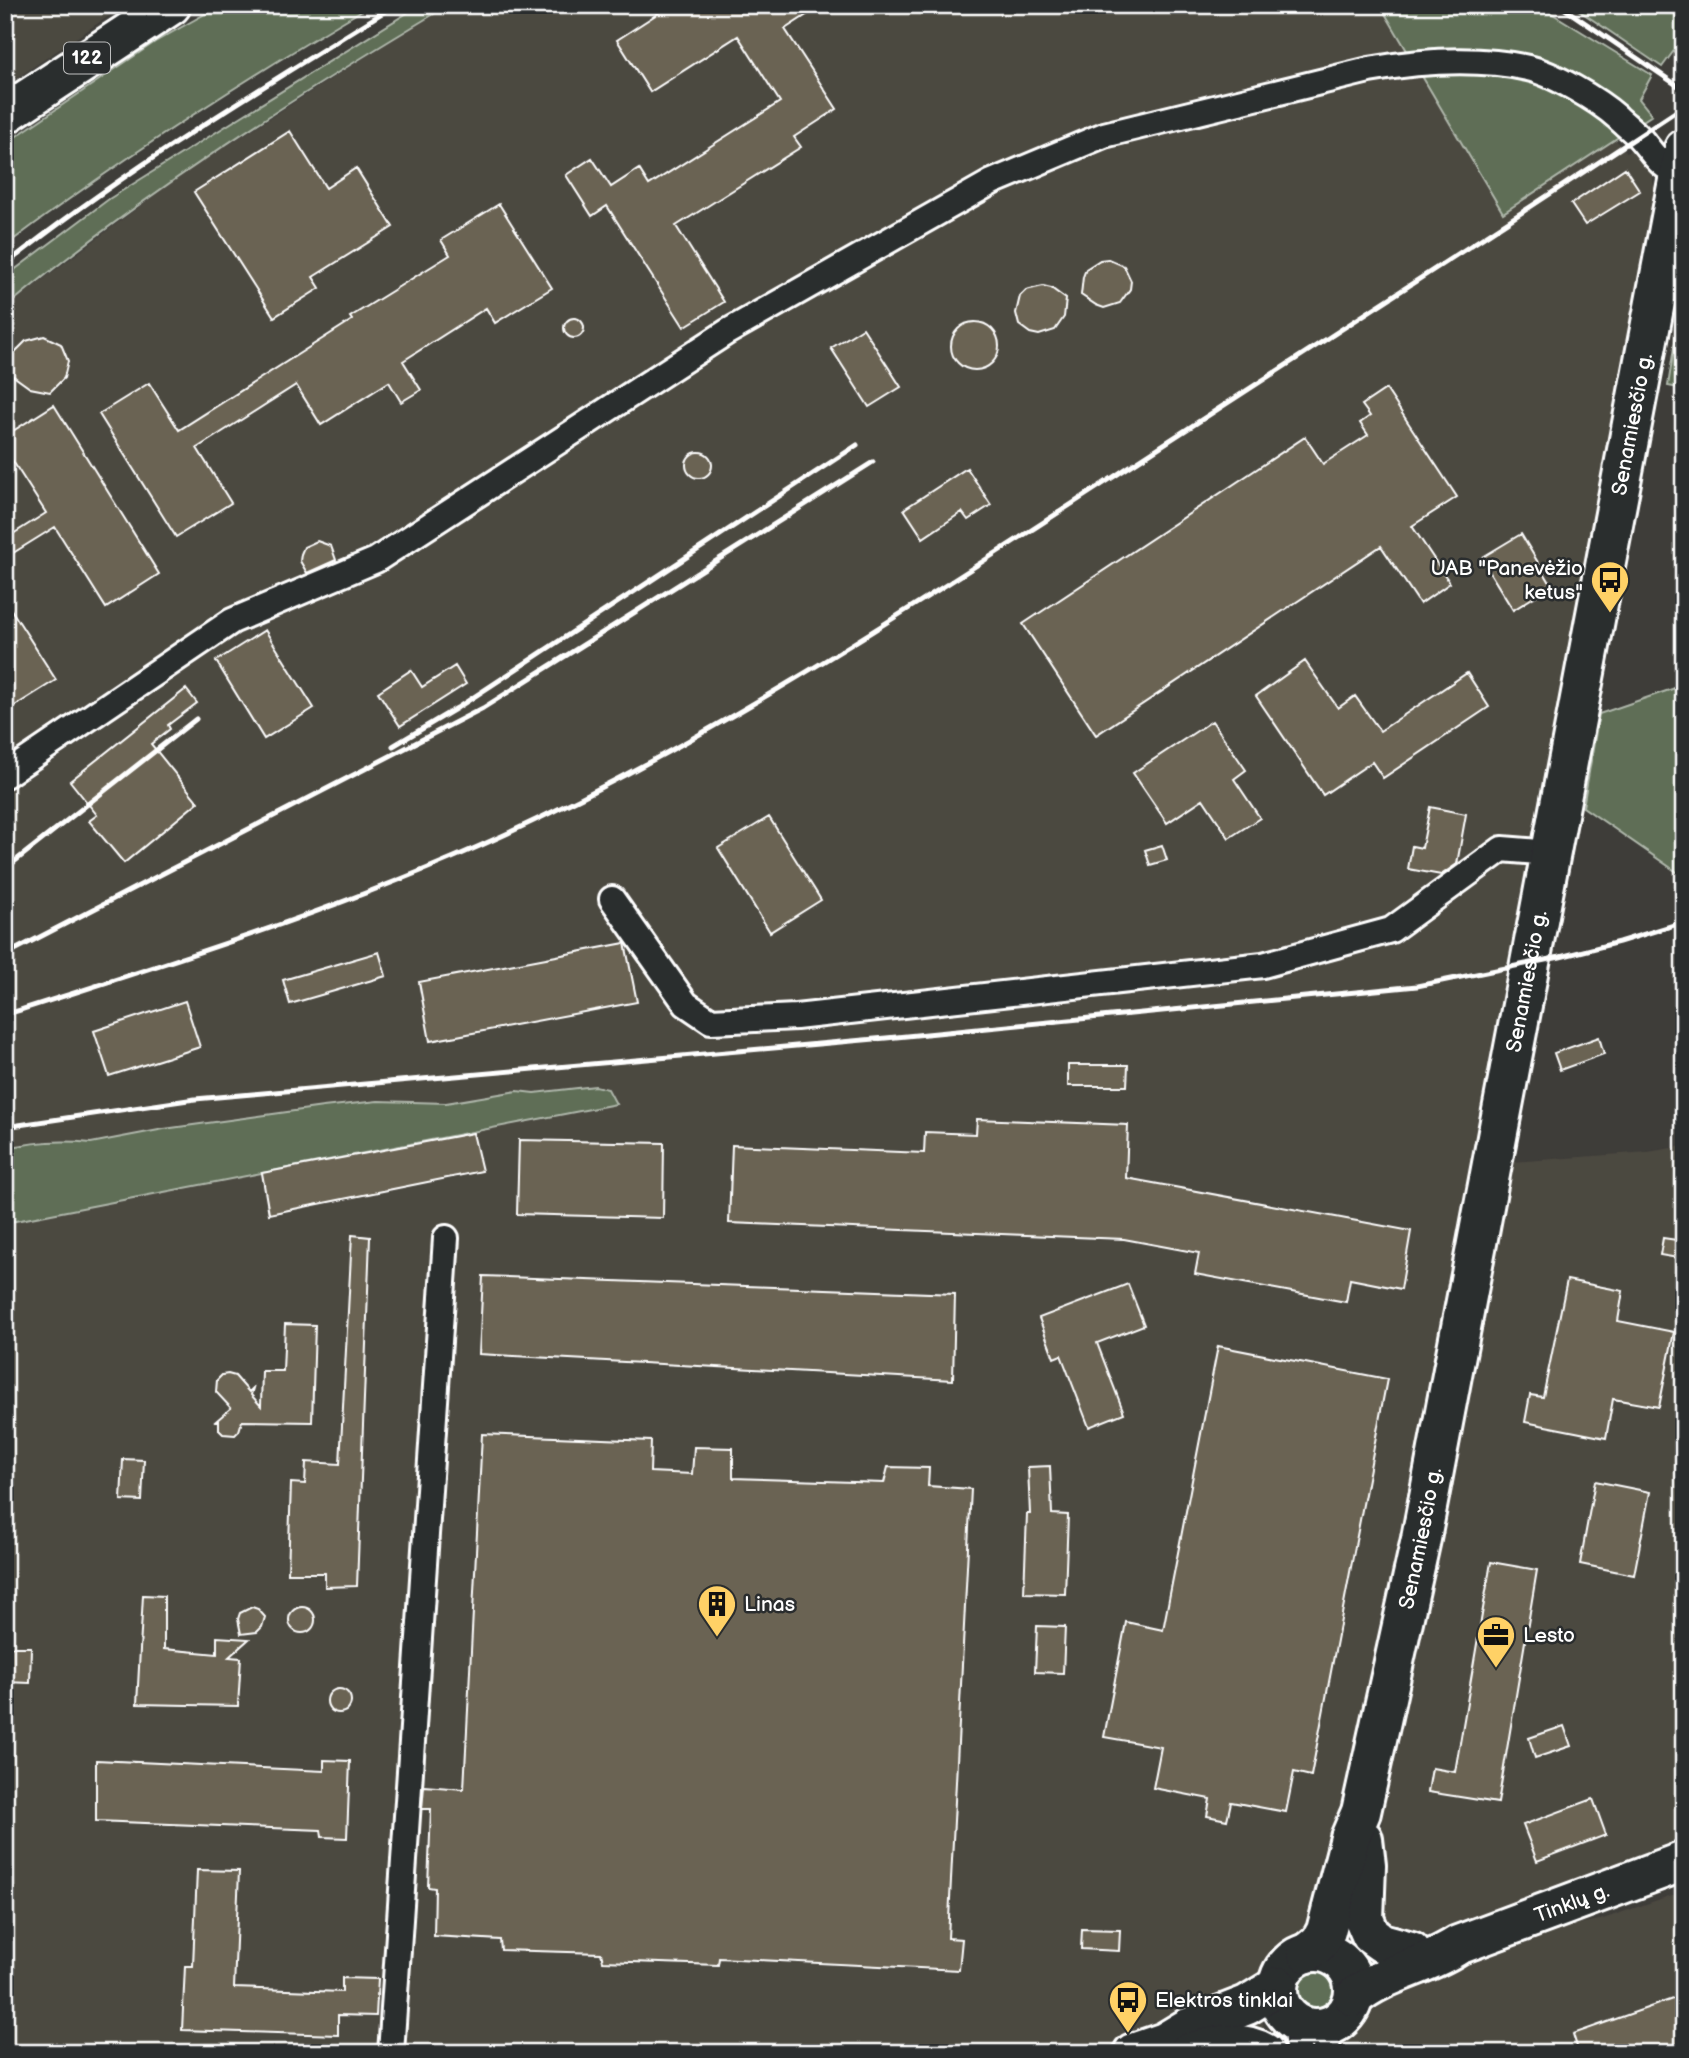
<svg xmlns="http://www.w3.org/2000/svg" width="1689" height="2058" viewBox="0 0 1689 2058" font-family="'Balsamiq Sans',sans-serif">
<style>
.built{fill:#4c4841}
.green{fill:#5e6e56;stroke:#aeb6aa;stroke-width:2}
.building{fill:#6b6353;stroke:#fff;stroke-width:2}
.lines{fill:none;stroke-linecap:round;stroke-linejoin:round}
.street-casing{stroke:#fff;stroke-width:30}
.primary-casing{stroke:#fff;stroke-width:44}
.street{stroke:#2a2d2e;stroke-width:24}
.primary{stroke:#2a2d2e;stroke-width:38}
.rail{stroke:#fff;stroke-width:5}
.labels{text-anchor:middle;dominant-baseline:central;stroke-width:5;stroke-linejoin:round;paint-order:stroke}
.shield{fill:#2a2d2e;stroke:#bfc0c0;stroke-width:2}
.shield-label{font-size:19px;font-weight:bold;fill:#fff}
.street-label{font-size:21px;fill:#fff;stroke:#2a2d2e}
.poi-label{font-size:21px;fill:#fff;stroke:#2a2d2e;text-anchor:start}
</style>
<rect width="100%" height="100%" fill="#3e3d39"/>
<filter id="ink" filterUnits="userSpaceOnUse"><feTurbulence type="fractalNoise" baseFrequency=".0143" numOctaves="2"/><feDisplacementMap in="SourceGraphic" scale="14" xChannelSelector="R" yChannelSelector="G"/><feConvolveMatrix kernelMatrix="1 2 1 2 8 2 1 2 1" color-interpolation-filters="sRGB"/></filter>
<g filter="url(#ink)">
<path class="built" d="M5 5H125L5 86Z
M449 5H1380L1503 213 1615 139 1627 153 1633 147 1650 170 1659 203 1412 1539 1310 1937 1295 1943 1278 1954 1258 1984 1267 2053H5V308L181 175 396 37Z
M1684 1146V1840L1406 1943 1389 1939 1372 1886 1389 1777 1512 1162 1648 1152Z
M1672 1895H1684V2053H1339L1342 2043 1362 2018 1369 2001 1538 1931 1600 1920Z"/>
<path class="green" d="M221 5H371C245 79 122 158 5 246V144L155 42Z
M420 5H449C296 96 142 194 5 308V277L109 199Z
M1380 5H1538L1652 75 1639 99 1652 115 1503 213Z
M1571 5H1684V37L1662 67Z
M1684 284V389L1668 386Z
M1684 685V874L1677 872 1583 807 1599 714Z
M595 1086 608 1089 616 1104 5 1223V1149C34 1141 62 1140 91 1143L164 1129 323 1107 378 1101 446 1103 517 1091 534 1093Z
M1295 1990a20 20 0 1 1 40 0a20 20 0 1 1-40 0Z"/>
<path class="building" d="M671 5H822L785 29 837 109 794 137 801 147 676 226 724 302 684 327 607 206 592 216 566 175 592 158 611 187 639 169 649 185 780 102 738 36 650 92 617 40Z
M290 131 326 188 356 168 393 227 313 277 320 288 274 317 194 192Z
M1625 168 1640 191 1585 225 1571 204Z
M499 204 552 288 495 323 486 308 403 361 421 390 401 402 389 382 321 425 296 385 197 448 231 503 176 537 99 414 149 383 179 430 352 320 350 317 450 255 441 240Z
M1108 259 1124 266 1131 281 1130 289 1120 303 1104 308 1096 305 1081 295 1083 277 1086 269 1100 260Z
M1043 286 1051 288 1066 299 1064 317 1055 330 1039 335 1030 333 1019 325 1016 313 1020 296 1026 290Z
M564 328a10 10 0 1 1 20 0a10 10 0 1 1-20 0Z
M951 346a24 24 0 1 1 48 0a24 24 0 1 1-48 0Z
M863 328 901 387 869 407 831 348Z
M44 336 61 344 68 361 64 378 50 392 30 388 5 370V362L26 341Z
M1386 389 1457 497 1412 526 1450 583 1420 604 1381 546 1096 735 1023 624 1305 437 1323 464 1368 435 1360 423 1370 416 1362 405Z
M54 405 159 574 106 608 55 527 5 558V539L46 513 5 449V436Z
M686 465a13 13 0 1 1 26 0a13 13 0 1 1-26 0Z
M967 468 991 505 968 520 962 512 923 538 904 509Z
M1521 534 1552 586 1513 610 1481 558Z
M317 541 331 546 336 560 307 573 300 561 301 554 304 547Z
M5 600 56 680 5 712Z
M265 630 314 708 264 739 216 661Z
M1305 661 1338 708 1355 696 1380 731 1467 673 1489 707 1383 778 1372 762 1323 795 1256 696Z
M455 666 466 684 400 726 378 692 411 670 422 687Z
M186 689 197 703 168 725 170 729 151 744 198 802 124 863 89 821 97 815 70 781Z
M1212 721 1246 770 1234 779 1260 818 1229 838 1203 799 1167 823 1133 773Z
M1430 807 1466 814 1457 864 1441 875 1408 869 1412 846 1422 848Z
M769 817 821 900 770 932 718 848Z
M1162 845 1167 860 1150 865 1145 850Z
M625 943 637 1002 430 1041 419 982Z
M379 952 386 976 290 1004 283 980Z
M185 1001 200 1047 109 1076 94 1031Z
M1599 1037 1604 1054 1560 1070 1554 1053Z
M1068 1065H1128L1127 1086H1068Z
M977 1119 1128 1125 1126 1178 1411 1231 1401 1289 1350 1279 1346 1302 1195 1274 1199 1253 1124 1239 729 1223 732 1145 924 1153 925 1132 976 1134Z
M473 1133 482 1171 269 1214 262 1173Z
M519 1140 664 1143 663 1218 517 1214Z
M352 1235 370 1237 357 1586 325 1587V1573H288L291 1483 305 1484 306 1462 340 1464Z
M1663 1238 1684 1241V1259L1660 1255Z
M483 1276 955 1294 953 1380 479 1354Z
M1567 1280 1623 1291 1618 1321 1674 1332 1659 1407 1613 1399 1606 1438 1525 1422 1530 1395 1543 1397Z
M1128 1284 1144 1325 1097 1343 1124 1413 1089 1427 1061 1355 1054 1358 1039 1318Z
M285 1324 315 1325 312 1422 242 1421 239 1431 235 1435 223 1434 219 1430V1421H216L231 1408 216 1392 217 1380 222 1375 228 1374 235 1376 249 1392 253 1388 251 1395 261 1406 262 1371H283Z
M1218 1346 1387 1379 1311 1776 1294 1772 1286 1812 1231 1802 1227 1820 1207 1816 1210 1799 1153 1788 1161 1747 1104 1737 1126 1622 1163 1630Z
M482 1434 651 1441 650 1472 692 1474 694 1447 733 1448V1478L884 1483 888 1467 929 1468 928 1486 971 1489 948 1938 962 1939 959 1970 719 1958 718 1965 603 1961 601 1953 501 1950 500 1940 434 1936 435 1888 428 1887 431 1809H422L424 1786 464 1789Z
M123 1459 144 1460 142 1501 121 1500Z
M1050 1466 1052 1514 1068 1515 1065 1594 1024 1593 1027 1514H1030L1028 1467Z
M1595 1481 1650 1492 1634 1575 1580 1564Z
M1491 1562 1537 1570 1498 1803 1428 1792 1432 1768 1455 1772Z
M143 1595 164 1596V1649L217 1654V1637L249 1639 229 1657 241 1658 238 1706 137 1704Z
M252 1607 258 1609 265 1617 262 1627 257 1632 241 1634 238 1619 240 1613Z
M289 1620a13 13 0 1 1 26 0a13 13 0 1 1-26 0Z
M1037 1626 1065 1627 1063 1673 1035 1672Z
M5 1647H31L30 1683 5 1682Z
M327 1701a12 12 0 1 1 24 0a12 12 0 1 1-24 0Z
M1564 1726 1571 1746 1535 1758 1529 1738Z
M96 1760 324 1771V1760L350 1761 347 1838 322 1837 321 1830 96 1821Z
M1593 1799 1606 1835 1537 1861 1523 1825Z
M197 1870 239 1871 234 1988 342 1992V1978L378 1979 376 2016 338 2015V2035L182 2030 185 1966H193Z
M1082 1929 1120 1930 1119 1951 1081 1949Z
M1684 1995V2053H1579L1573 2034Z"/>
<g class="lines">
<g class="street-casing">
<path id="street" d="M5 775 232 621 376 560 727 332 992 182 1104 135 1369 70C1420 61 1476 57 1528 68 1552 73 1598 100 1617 117 1623 123 1630 128 1637 135 1651 149 1658 167 1679 173
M612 899 686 1004 711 1021 796 1017 1263 965 1391 930 1502 849 1551 853
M1294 2021 1299 2053
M391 2053 446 1238
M1324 2053 1334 2024"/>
</g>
<g class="primary-casing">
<g id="primary">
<path d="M5 114 171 5"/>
<path d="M1363 1839 1366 1865 1364 1919 1371 1935 1382 1943 1411 1951"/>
<circle cx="1316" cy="1990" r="38"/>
<path id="s1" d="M1307 1953 1320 1942 1326 1931 1350 1838 1361 1812 1421 1539 1684 149"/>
<path id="s2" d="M1354 1997C1384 1972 1425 1967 1458 1945L1684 1861"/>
<path d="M1133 2053 1165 2042 1188 2028 1247 2005 1278 1986"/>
<path d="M1187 2053C1215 2045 1238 2038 1265 2053"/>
</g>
</g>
<use href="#street" class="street"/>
<use href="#primary" class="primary"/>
<path class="rail" d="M1559 5 1684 90
M5 265C128 167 262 88 395 5
M393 746 457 708 857 445
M5 869 196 719
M5 955 483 708 873 462
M5 1015C173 961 343 909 504 835 720 735 919 603 1118 474 1307 351 1497 230 1684 106
M5 1127 195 1099 886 1038 1417 986 1560 957 1619 942 1684 922"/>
</g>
</g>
<defs>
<g id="bus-pin" transform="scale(2.0125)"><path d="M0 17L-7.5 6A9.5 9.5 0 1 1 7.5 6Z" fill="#ffd166" stroke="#2a2d2e"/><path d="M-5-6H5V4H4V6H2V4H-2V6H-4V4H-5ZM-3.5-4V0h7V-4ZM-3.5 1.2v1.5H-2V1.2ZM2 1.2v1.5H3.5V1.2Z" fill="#111"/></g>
<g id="building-pin" transform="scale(2.0125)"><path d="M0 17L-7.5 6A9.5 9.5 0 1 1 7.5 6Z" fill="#ffd166" stroke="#2a2d2e"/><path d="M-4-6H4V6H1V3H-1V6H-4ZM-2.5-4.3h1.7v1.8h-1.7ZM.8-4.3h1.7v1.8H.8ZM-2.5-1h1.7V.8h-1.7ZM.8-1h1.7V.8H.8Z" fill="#111"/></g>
<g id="office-pin" transform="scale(2.0125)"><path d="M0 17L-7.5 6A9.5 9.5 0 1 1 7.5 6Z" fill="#ffd166" stroke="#2a2d2e"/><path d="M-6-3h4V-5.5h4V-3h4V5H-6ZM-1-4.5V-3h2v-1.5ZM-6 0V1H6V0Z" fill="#111"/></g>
</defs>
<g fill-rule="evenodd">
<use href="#bus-pin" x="1610" y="580"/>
<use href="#building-pin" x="717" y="1604"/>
<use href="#office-pin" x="1496" y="1635"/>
<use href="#bus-pin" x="1128" y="2000"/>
</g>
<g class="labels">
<rect class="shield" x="64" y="42.5" width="46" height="31" rx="5"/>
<g class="shield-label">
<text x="87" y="58">122</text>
</g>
<g class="street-label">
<text stroke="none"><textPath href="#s1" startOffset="1568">Senamiesčio g.</textPath></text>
<text stroke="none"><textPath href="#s1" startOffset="1001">Senamiesčio g.</textPath></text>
<text stroke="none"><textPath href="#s1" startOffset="434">Senamiesčio g.</textPath></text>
<text stroke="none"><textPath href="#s2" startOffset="238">Tinklų g.</textPath></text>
</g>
<g class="poi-label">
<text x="1583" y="568" text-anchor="end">UAB "Panevėžio<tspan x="1583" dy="24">ketus"</tspan></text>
<text x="744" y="1604">Linas</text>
<text x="1523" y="1635">Lesto</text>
<text x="1155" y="2000">Elektros tinklai</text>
</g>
</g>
<rect width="1689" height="2058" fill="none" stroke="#2a2d2e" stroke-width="28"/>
<rect x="14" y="14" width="1661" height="2030" fill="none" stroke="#fff" stroke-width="2.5" filter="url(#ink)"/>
</svg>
